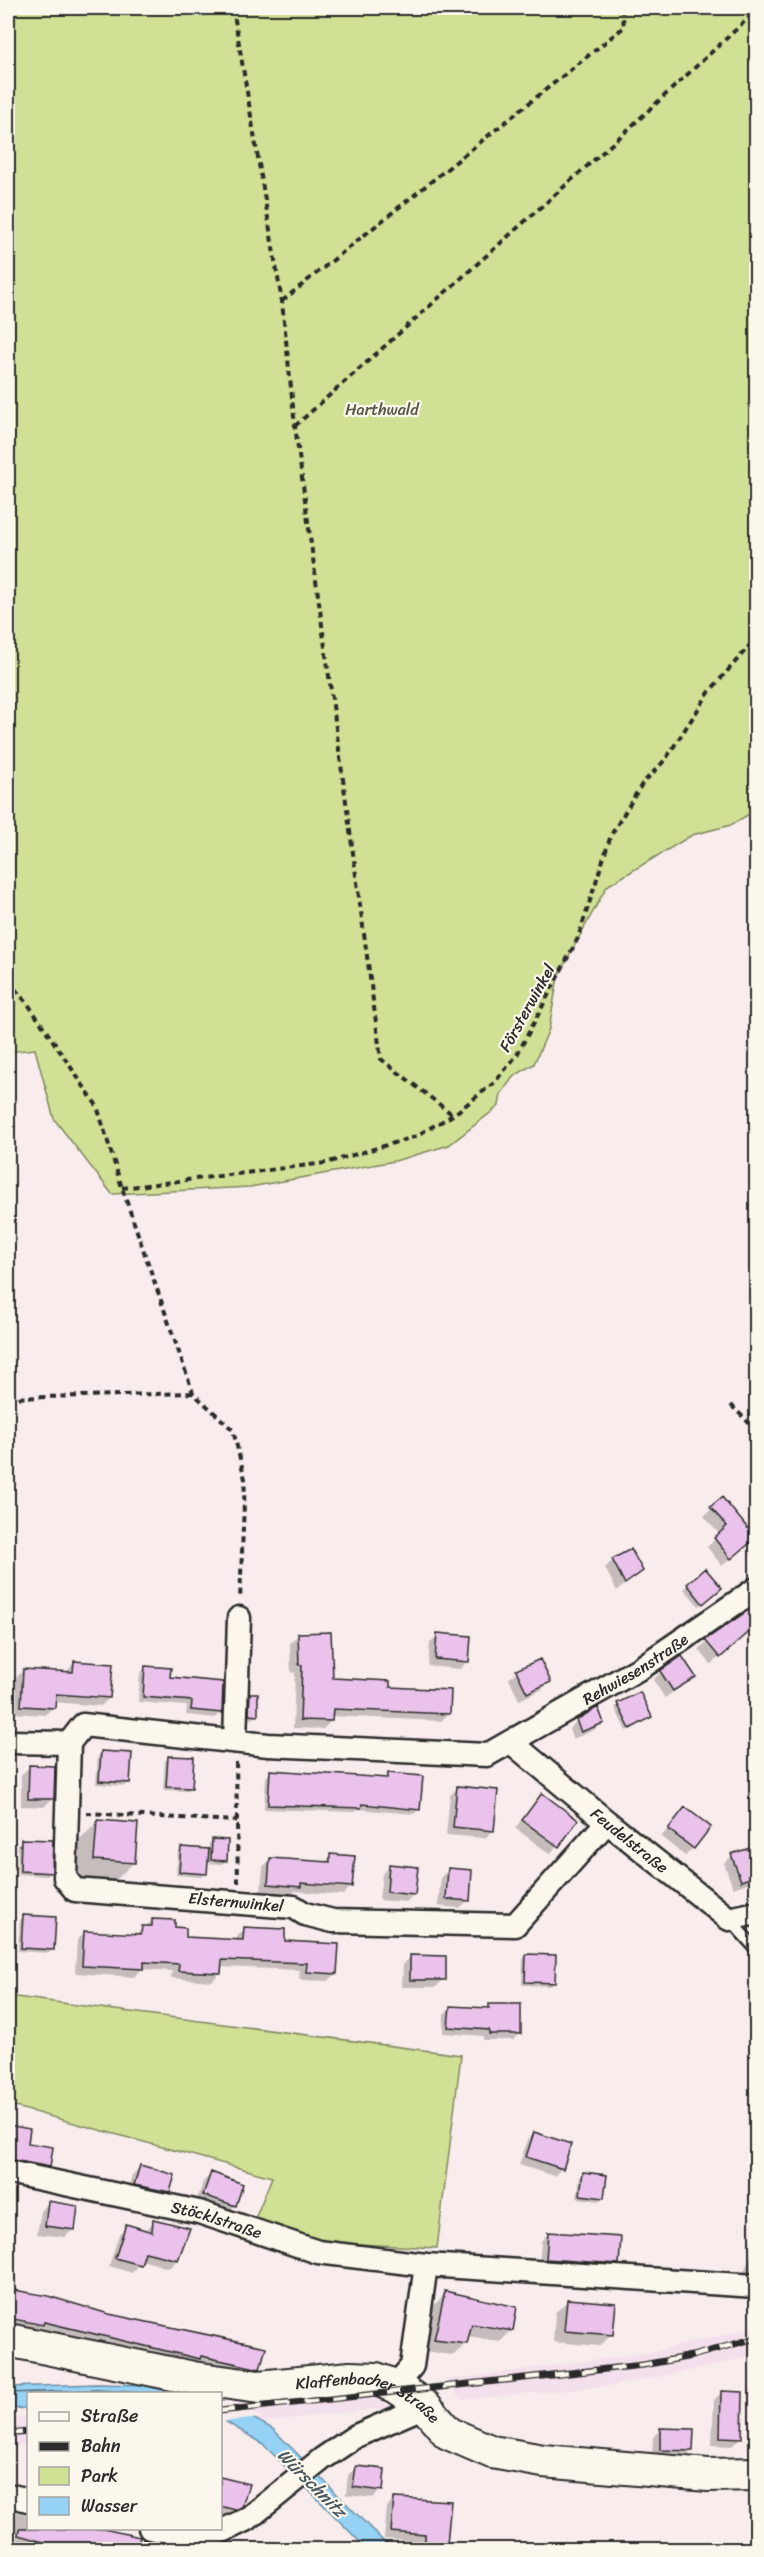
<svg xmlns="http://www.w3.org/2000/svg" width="764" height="2557" viewBox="0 0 764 2557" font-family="Sriracha,sans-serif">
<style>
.built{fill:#f4dfec}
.green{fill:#d0e094;stroke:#7e8660;stroke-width:1.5}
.water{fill:#95d2f6;stroke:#6b8fa5;stroke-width:1.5}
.pier{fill:#f8ecec}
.shadow{fill:#0003}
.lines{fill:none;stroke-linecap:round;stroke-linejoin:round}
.shore{stroke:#556e7c;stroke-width:1.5}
.building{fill:#eac2eb;stroke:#2b2b2b;stroke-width:1.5}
.lane-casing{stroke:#2b2b2b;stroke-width:15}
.street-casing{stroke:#2b2b2b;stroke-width:27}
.secondary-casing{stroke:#2b2b2b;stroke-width:36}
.path{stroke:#2b2b2b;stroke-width:4;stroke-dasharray:6 4.5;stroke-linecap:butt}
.lane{stroke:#fbf7ec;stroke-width:10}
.street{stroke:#fbf7ec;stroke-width:22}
.secondary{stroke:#fbf7ec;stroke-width:32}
.rail-casing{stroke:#2b2b2b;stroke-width:7}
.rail{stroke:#fbf7ec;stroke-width:4.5;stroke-dasharray:14;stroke-linecap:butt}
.labels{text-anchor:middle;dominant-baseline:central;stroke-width:4.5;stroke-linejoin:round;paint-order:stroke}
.park-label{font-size:16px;fill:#545845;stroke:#fbf7ec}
.street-label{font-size:16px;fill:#2b2b2b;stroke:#fbf7ec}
.water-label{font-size:18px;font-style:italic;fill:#46555e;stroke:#fbf7ec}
</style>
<rect width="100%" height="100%" fill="#f8ecec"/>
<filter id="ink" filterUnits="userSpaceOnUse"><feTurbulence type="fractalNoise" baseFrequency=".0167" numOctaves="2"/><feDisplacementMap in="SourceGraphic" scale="12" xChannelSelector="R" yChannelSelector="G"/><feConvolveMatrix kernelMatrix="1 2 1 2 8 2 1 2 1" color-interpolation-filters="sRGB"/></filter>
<g filter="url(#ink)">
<path class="built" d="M756 2327V2354L713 2366 615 2385 461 2400 446 2380 653 2352Z
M297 2392H361L393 2407 262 2422 224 2401Z
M28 2417V2445L8 2446V2420Z"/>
<path class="green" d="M8 8H756V810L731 825 692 835 607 886 558 976 549 1029 534 1064 513 1077 501 1094 499 1106 449 1145 395 1161 250 1187 112 1194 54 1119 35 1049 8 1052Z
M8 1996 461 2055 437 2248 318 2242 255 2219 272 2177 8 2105Z"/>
<path class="water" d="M96 2384 145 2385 194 2393 28 2394V2408L8 2409V2387Z
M220 2400 273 2429 391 2549H367L262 2443 221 2419Z"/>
<path class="pier" d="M230 2401 262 2418 220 2422 221 2402Z"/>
<path class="shadow" d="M722 1499 755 1538 722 1566 707 1547 720 1535 704 1516Z
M613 1560 641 1571 617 1591 605 1568Z
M705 1571 716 1591 699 1606 684 1589Z
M756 1607V1633L753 1636 750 1632 711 1664 698 1649Z
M298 1635 331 1679 388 1689 449 1713 441 1721 331 1716V1721L323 1729 293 1728 295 1672 291 1673 290 1643Z
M438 1635 468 1661 460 1669 428 1666 430 1643Z
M74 1663 109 1698 101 1706 54 1702 53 1707 45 1715 14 1713 16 1678 23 1670 66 1673Z
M146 1667 168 1678 221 1712 215 1718 186 1715 187 1706 138 1702 140 1673Z
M517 1671 549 1682 541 1690 519 1700 509 1679Z
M661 1672 694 1677 665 1698 653 1680Z
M251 1694 256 1715 253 1719 246 1718 247 1698Z
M618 1704 651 1717 626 1731 615 1708Z
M577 1721 602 1723 594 1730 573 1739 569 1729Z
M101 1753 129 1783 125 1786 96 1784 98 1756Z
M168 1758 191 1787 187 1791 163 1790 165 1761Z
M29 1767 52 1799 44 1807 21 1806V1775Z
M271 1772 384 1779 388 1775 419 1809 414 1814 358 1809 355 1812 264 1809 266 1777Z
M458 1788 493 1830 485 1838 446 1835 450 1795Z
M542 1795 576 1821 550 1854 515 1828Z
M685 1809 693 1848 685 1856 661 1837Z
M98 1821 133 1863 111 1885 72 1882 76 1844Z
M22 1840 50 1872 47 1876 17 1874 18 1844Z
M212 1841 226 1860 222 1864 206 1863V1873L202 1877 176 1875 178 1852 181 1849 208 1850 209 1844Z
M756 1847V1880L733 1888 724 1863 732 1856Z
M331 1856 351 1887 343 1895 295 1891 292 1894 261 1892 263 1867 271 1859 324 1863Z
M390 1866 414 1894 406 1902 379 1900 382 1874Z
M449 1869 468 1900 460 1908 438 1906 441 1877Z
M24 1916 53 1949 49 1953 18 1951 20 1920Z
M153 1920 173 1928 184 1938 236 1941 237 1937 244 1929 283 1942 336 1974 328 1981 299 1980 300 1970 220 1967V1973L212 1981 171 1978 172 1971 142 1969 134 1977 75 1973 77 1940 85 1932 134 1936Z
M526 1956 553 1983 550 1986 522 1985 523 1959Z
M410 1957 444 1979 436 1987H402L403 1965Z
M490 2006 519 2034 513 2040H483V2036L443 2033 444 2014 450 2008 486 2010Z
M8 2127 28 2131 26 2144 48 2166 36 2178 8 2173Z
M534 2134 562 2168 554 2176 519 2165 527 2142Z
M140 2167 169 2191 161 2199 127 2192 132 2175Z
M211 2174 242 2185 234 2206 227 2214 196 2203 203 2182Z
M583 2174 603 2197 599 2201 577 2198 580 2177Z
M48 2203 73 2230 65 2237 37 2234 41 2211Z
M154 2221 177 2260 169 2268 141 2260 132 2273 109 2266 119 2234 127 2226 145 2232Z
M549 2233 617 2263 609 2271 539 2267 541 2241Z
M756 2242V2277L744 2272Z
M8 2291 48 2298 259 2368 251 2376 124 2352 36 2330 34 2332 8 2327Z
M446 2293 512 2330 500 2342 467 2337 466 2343 454 2355 423 2352 434 2305Z
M567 2301 612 2334 600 2346 553 2342 555 2313Z
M722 2392 740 2438 732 2446 712 2445 714 2400Z
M661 2429 692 2451 684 2459 652 2457 653 2437Z
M356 2468 381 2490 373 2498 346 2495 348 2475Z
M220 2478 240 2506 226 2517 220 2516Z
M395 2499 446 2543 439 2550H423L417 2549 418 2542 384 2539 387 2507Z
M8 2510 28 2514V2528H95L138 2538 135 2550H42L8 2542Z"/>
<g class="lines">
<path class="shore" d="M8 2393 96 2390 159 2394"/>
</g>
<path class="building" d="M722 1497 756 1538 731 1559 714 1538 727 1526 710 1507Z
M631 1549 643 1571 625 1584 612 1559Z
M705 1568 722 1588 703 1604 687 1584Z
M756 1605V1626L720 1658 705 1640Z
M331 1632 333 1678 390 1681V1687L451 1690 450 1714 333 1709 332 1721 300 1720 302 1665H299L298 1633Z
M437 1633 471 1636 469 1662 435 1659Z
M682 1656 696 1677 673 1691 660 1671Z
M540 1659 551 1682 527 1693 516 1670Z
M74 1661 113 1664 110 1698 56 1694 55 1708 21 1706 23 1669 73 1672Z
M145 1666 171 1668 170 1677 223 1682 222 1713 191 1710 192 1701 143 1697Z
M640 1692 652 1717 630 1729 617 1703Z
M250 1693H258V1716L249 1715Z
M598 1707 604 1723 581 1732 576 1720Z
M101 1751 132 1753 130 1783 99 1781Z
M168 1756 194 1757 192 1788 166 1787Z
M29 1765 55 1766 54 1799H28Z
M270 1770 387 1778 388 1773 423 1776 420 1810 362 1804 361 1808 268 1805Z
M457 1786 498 1790 494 1831 453 1827Z
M542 1793 578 1820 559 1847 522 1820Z
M685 1807 711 1827 694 1849 668 1829Z
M97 1820 138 1823 135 1863 94 1860Z
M21 1839 53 1840 52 1873 20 1871Z
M212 1839 228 1840 227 1861 211 1860Z
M756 1846V1876L741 1881 731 1854Z
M181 1847 209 1849 207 1874 179 1872Z
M330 1854 355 1856 352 1887 301 1883V1887L268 1884 270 1858 330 1862Z
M389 1864 418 1867 415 1895 387 1892Z
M448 1868 472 1870 470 1901 446 1899Z
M23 1915 56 1917 54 1950 21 1948Z
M152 1919 175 1920V1927L186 1928V1937L243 1940 244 1927 285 1929V1941L339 1944 337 1974 306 1972 307 1963 222 1960 221 1973 178 1971 179 1964 144 1962V1969L82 1966 84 1931 141 1934 142 1926H152Z
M526 1954 556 1955 555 1983 525 1982Z
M410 1955 446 1956V1980H410Z
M489 2004H521V2034H489V2030L448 2027 450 2006 489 2008Z
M8 2125 30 2129 28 2143 53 2147 50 2167 8 2159Z
M534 2132 571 2144 563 2169 526 2157Z
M140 2165 175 2175 170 2192 134 2185Z
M211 2172 243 2184 236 2206 203 2195Z
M583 2172 607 2175 604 2198 580 2195Z
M48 2201 78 2206 75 2230 45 2226Z
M153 2219 190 2228 178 2260 145 2252 141 2265 115 2258 126 2224 152 2232Z
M548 2232 621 2237 619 2264 546 2259Z
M8 2289 48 2296 109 2314 266 2347 260 2369 201 2356 200 2359 44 2322 43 2325 8 2318Z
M445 2291 517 2307 513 2331 472 2324 467 2344 434 2340Z
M567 2299 616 2303 613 2335 564 2331Z
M721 2391 743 2392 742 2438 720 2437Z
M660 2428 694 2429 693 2451 660 2450Z
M356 2466 385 2469 383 2491 353 2487Z
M220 2477 249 2484 242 2507 235 2510 220 2506Z
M394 2498 451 2501 447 2544 425 2541V2535L391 2532Z
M19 2529H104L140 2537 137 2550H72L18 2535Z"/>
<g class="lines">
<g class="lane-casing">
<path id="lane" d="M729 1919 756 1949"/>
</g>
<g class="street-casing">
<g id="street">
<path d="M235 1741 239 1618"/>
<path d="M8 1742 69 1743"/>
<path id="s1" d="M511 1742 607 1822 729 1919 756 1913"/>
<path id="s2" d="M607 1822 515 1925 333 1921 305 1914 294 1907 75 1890 65 1878 69 1743 83 1725 268 1745 487 1755 642 1667 756 1589"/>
<path id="s3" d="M8 2172 199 2212 318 2252 426 2265 756 2286"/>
<path d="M395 2386 412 2366 426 2265"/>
<path d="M8 2495 28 2500"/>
<path d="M150 2528 206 2539 249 2518 322 2459 356 2436 425 2406"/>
</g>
</g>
<g class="secondary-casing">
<g id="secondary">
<path id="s4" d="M8 2340 193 2378 259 2387 350 2378 376 2379 395 2386 425 2406 448 2433 492 2452 543 2461 708 2475 756 2474"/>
</g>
</g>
<path class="path" d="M233 8 282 302 295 426 381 1059 453 1115
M282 301 624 27 622 8
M295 426 622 135 756 11
M8 981 28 1004 97 1106 122 1188 193 1393 233 1430 245 1479 240 1600
M122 1188 326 1163 414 1137 453 1115 494 1083 517 1055 578 938 611 835 642 784 665 760 710 691 756 638
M8 1398 193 1393
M731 1405 756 1430
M236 1762 238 1883
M86 1813 237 1821"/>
<use href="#lane" class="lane"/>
<use href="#street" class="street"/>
<use href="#secondary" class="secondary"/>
<g class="rail-casing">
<path id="rail" d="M220 2411 643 2365 692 2356 756 2338
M8 2434 28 2432"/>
</g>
<use href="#rail" class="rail"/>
</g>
</g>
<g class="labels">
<g class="park-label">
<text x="382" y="409">Harthwald</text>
</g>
<g class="street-label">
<text transform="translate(527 1008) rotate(-61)">Försterwinkel</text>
<text stroke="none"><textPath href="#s2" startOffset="1332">Rehwiesenstraße</textPath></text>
<text stroke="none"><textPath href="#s1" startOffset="154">Feudelstraße</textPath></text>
<text transform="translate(236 1902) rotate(5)">Elsternwinkel</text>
<text stroke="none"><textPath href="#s3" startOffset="214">Stöcklstraße</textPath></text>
<text stroke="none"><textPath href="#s4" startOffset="370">Klaffenbacher Straße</textPath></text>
</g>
<g class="water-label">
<text transform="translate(312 2483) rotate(45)">Würschnitz</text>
</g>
</g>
<rect width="764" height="2557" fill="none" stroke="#fbf7ec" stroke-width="30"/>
<rect x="15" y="15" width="734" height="2527" fill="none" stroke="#2b2b2b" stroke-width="2" filter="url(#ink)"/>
<rect x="27" y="2392" width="195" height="138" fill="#fbf7ec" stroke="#a8a59f" stroke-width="1.5"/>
<rect x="39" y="2412" width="30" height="9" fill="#fbf7ec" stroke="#a8a59f" stroke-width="1.5"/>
<text x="81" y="2422" font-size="18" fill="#2b2b2b">Straße</text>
<rect x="39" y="2442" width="30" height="9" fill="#2b2b2b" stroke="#a8a59f" stroke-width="1.5"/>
<text x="81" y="2452" font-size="18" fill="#2b2b2b">Bahn</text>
<rect x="39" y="2467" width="30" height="18" fill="#d0e094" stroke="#a8a59f" stroke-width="1.5"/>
<text x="81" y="2482" font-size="18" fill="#2b2b2b">Park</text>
<rect x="39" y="2497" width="30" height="18" fill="#95d2f6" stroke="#a8a59f" stroke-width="1.5"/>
<text x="81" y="2512" font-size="18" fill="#2b2b2b">Wasser</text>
</svg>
